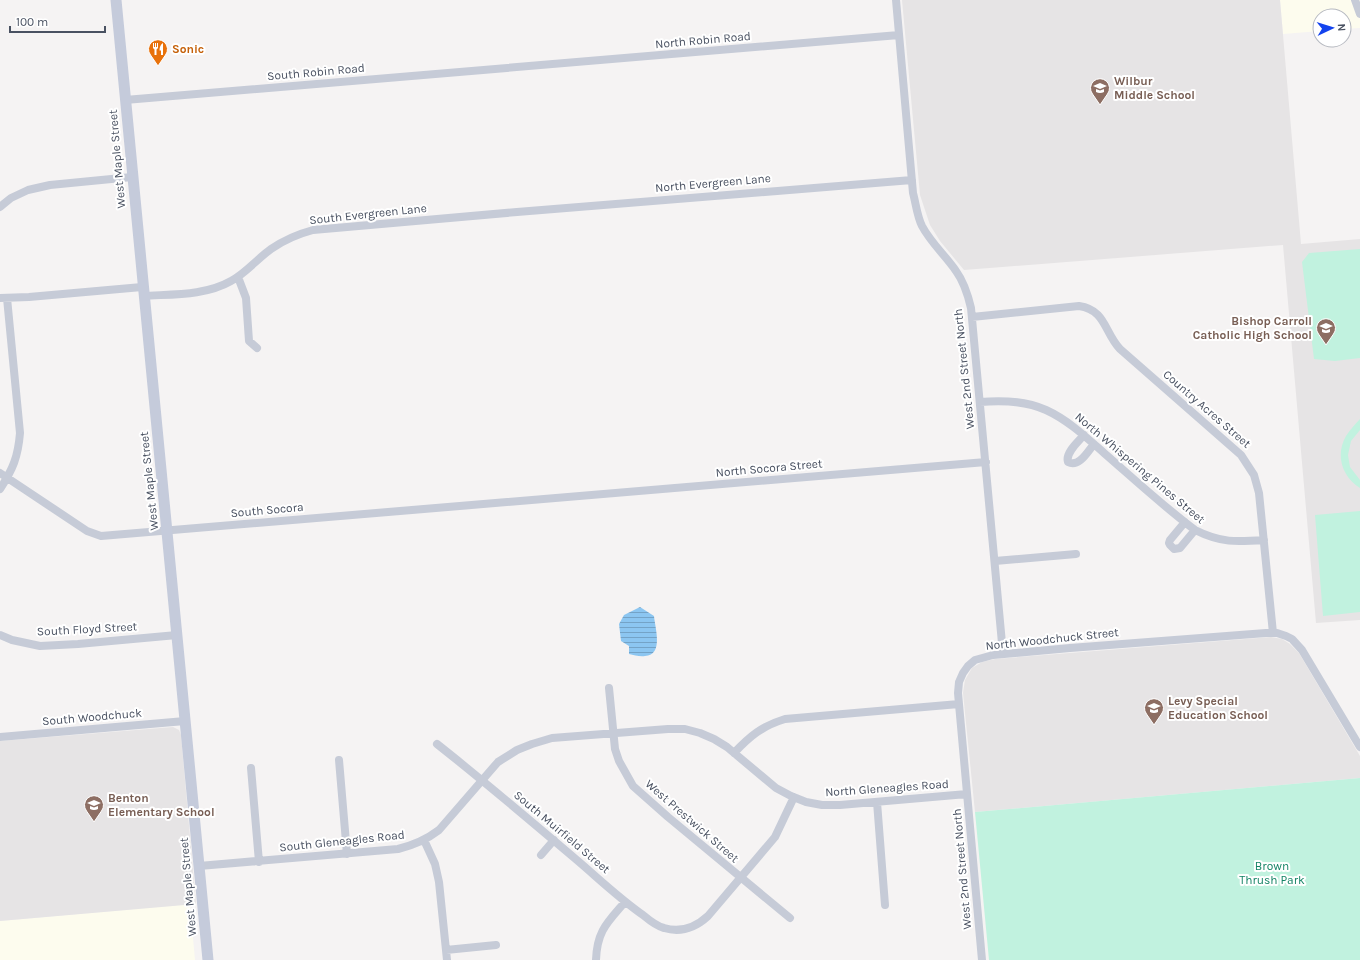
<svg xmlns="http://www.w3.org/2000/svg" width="1360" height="960" viewBox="0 0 1360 960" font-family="Karla,sans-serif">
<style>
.commercial{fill:#fdfcee}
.education{fill:#e6e4e5}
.green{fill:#c1f2df}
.water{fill:url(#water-rules)}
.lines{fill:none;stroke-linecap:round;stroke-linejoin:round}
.street{stroke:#c6cbd7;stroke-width:8}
.secondary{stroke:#c5cbdb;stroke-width:11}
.labels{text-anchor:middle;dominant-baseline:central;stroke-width:4;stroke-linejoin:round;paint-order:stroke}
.street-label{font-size:12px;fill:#495161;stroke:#fff}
.food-label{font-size:12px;font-weight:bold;fill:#c56008;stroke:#fff;text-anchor:start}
.education-label{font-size:12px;font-weight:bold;fill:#785e54;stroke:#fff;text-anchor:start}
.park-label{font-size:12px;fill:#138364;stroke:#fff}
</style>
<defs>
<pattern id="water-rules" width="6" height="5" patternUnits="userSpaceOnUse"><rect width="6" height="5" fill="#8cc6f1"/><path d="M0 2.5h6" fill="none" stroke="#74a3c7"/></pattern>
</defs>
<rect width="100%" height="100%" fill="#f5f3f3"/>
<path class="commercial" d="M1280 0H1360V28L1344 29V16H1320V31L1283 34Z
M190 904 195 960H0V921Z"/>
<path class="education" d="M902 0H1280L1301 244 1360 239V620L1316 623 1283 245 964 270 940 241 930 225 920 195Z
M1271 637 1282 639 1290 644 1299 653 1360 756V778L975 812 963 693 965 680 972 668 982 662 995 659Z
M173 727 179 730 181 735 196 904 0 921V741Z"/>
<path class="green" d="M1360 249V358L1335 361 1314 359 1302 262 1309 253Z
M1360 419V430L1351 441 1348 455 1350 467 1360 480V488C1342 477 1335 455 1346 436 1350 430 1355 424 1360 419Z
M1360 511V612L1323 616 1315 515Z
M1360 778V960H989L975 812Z"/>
<path class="water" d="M640 607 654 616C655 628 664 655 645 656 640 657 634 655 629 654V646L621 641 619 624 624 615Z"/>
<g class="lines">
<path class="street" d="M896 0 913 193C916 204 917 216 922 226 931 243 945 255 956 271 964 282 968 295 971 308L1003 654
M1355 0 1360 14
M125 100 899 35
M0 207 11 198 28 190 50 185 132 177
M238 277 246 298 249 341 257 348
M143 296C171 294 205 296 231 281 246 273 257 259 271 249 284 240 298 234 313 230L517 212 912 180
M0 298 29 297 142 287
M972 317 1079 306C1106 310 1104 332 1120 349L1241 455 1254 475 1259 493 1273 633
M980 402C1002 400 1026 401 1046 410 1068 420 1086 437 1104 453 1134 479 1163 506 1195 530 1221 543 1236 542 1264 540
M1084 435C1078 442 1065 453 1068 462 1079 468 1088 451 1094 444
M0 473 87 531 101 536 986 462
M0 489C13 469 18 457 20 433L7 298
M1185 522 1170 540 1169 543 1170 545 1174 549 1180 548 1195 530
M995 561 1076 554
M0 635 12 640 40 646 78 644 177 635
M609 688 615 749 619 761 633 786 668 817 790 918
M0 737 185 721
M437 744C485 782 531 821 578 861 599 879 620 899 643 915 649 920 656 926 664 928 681 933 695 928 708 916L775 837 794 797
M734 753C750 736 762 726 785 719L959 704
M339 760 347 854
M251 768 259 862
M877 802 885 905
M424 840 435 864 439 882 447 960
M541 855 554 840
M199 866 398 849C414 845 426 840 439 830L498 762 517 750 532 744 552 738 668 729H685L700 733 714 739 727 747 776 788 791 796 806 802 822 805H840L967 794
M446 950 496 945
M596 960C597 931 607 923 625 902
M982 960 958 693 959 682 963 673 968 666 975 660 993 655 1070 648 1266 633H1277L1286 636 1292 639 1302 650 1360 747"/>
<path class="secondary" d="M116 0 208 960"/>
</g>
<defs>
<g id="restaurant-pin" transform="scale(1)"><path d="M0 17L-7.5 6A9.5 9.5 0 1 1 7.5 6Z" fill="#e8710a" stroke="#fff"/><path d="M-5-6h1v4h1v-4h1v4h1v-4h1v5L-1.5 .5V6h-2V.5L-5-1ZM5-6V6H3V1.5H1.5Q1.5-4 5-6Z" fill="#fff"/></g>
<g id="school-pin" transform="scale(1)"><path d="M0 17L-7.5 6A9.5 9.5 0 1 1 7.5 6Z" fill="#8d6e63" stroke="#fff"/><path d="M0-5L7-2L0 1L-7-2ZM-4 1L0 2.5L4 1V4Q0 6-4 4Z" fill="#fff"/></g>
</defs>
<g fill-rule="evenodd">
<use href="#restaurant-pin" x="158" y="49"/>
<use href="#school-pin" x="1100" y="88"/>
<use href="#school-pin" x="1326" y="328"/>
<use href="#school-pin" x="1154" y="708"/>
<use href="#school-pin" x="94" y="805"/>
</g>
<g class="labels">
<g class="street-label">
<text transform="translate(703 40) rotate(-5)">North Robin Road</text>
<text transform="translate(316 72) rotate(-5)">South Robin Road</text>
<text transform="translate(117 159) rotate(-95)">West Maple Street</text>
<text transform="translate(713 183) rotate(-5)">North Evergreen Lane</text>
<text transform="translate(368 214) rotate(-6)">South Evergreen Lane</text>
<text transform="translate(964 369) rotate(-96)">West 2nd Street North</text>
<text transform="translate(1207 409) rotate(41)">Country Acres Street</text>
<text transform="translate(769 468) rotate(-5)">North Socora Street</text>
<text transform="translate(1140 468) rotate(40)">North Whispering Pines Street</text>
<text transform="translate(149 481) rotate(-96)">West Maple Street</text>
<text transform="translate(267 510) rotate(-5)">South Socora</text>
<text transform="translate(87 629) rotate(-3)">South Floyd Street</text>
<text transform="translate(1052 639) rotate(-6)">North Woodchuck Street</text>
<text transform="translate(92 717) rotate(-5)">South Woodchuck</text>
<text transform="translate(887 788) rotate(-4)">North Gleneagles Road</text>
<text transform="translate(692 821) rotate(41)">West Prestwick Street</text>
<text transform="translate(562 832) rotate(40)">South Muirfield Street</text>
<text transform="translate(342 841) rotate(-6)">South Gleneagles Road</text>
<text transform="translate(962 869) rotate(-95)">West 2nd Street North</text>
<text transform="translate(188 887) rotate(-95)">West Maple Street</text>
</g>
<g class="food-label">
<text x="172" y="49">Sonic</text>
</g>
<g class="education-label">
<text x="1114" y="81">Wilbur<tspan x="1114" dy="14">Middle School</tspan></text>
<text x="1312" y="321" text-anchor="end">Bishop Carroll<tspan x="1312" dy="14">Catholic High School</tspan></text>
<text x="1168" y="701">Levy Special<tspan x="1168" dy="14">Education School</tspan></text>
<text x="108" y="798">Benton<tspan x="108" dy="14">Elementary School</tspan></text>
</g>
<g class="park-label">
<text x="1272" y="866">Brown<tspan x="1272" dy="14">Thrush Park</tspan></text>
</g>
</g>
<g transform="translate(1332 28) rotate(86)"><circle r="19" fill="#ffffff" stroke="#b6b9c0"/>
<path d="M0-3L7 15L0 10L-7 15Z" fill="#1343ee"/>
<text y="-6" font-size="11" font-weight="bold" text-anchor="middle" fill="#495161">N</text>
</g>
<path d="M10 26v6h95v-6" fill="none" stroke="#495161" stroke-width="2"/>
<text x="16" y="26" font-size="12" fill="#495161" stroke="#ffffff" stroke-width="3" paint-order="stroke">100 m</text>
</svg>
